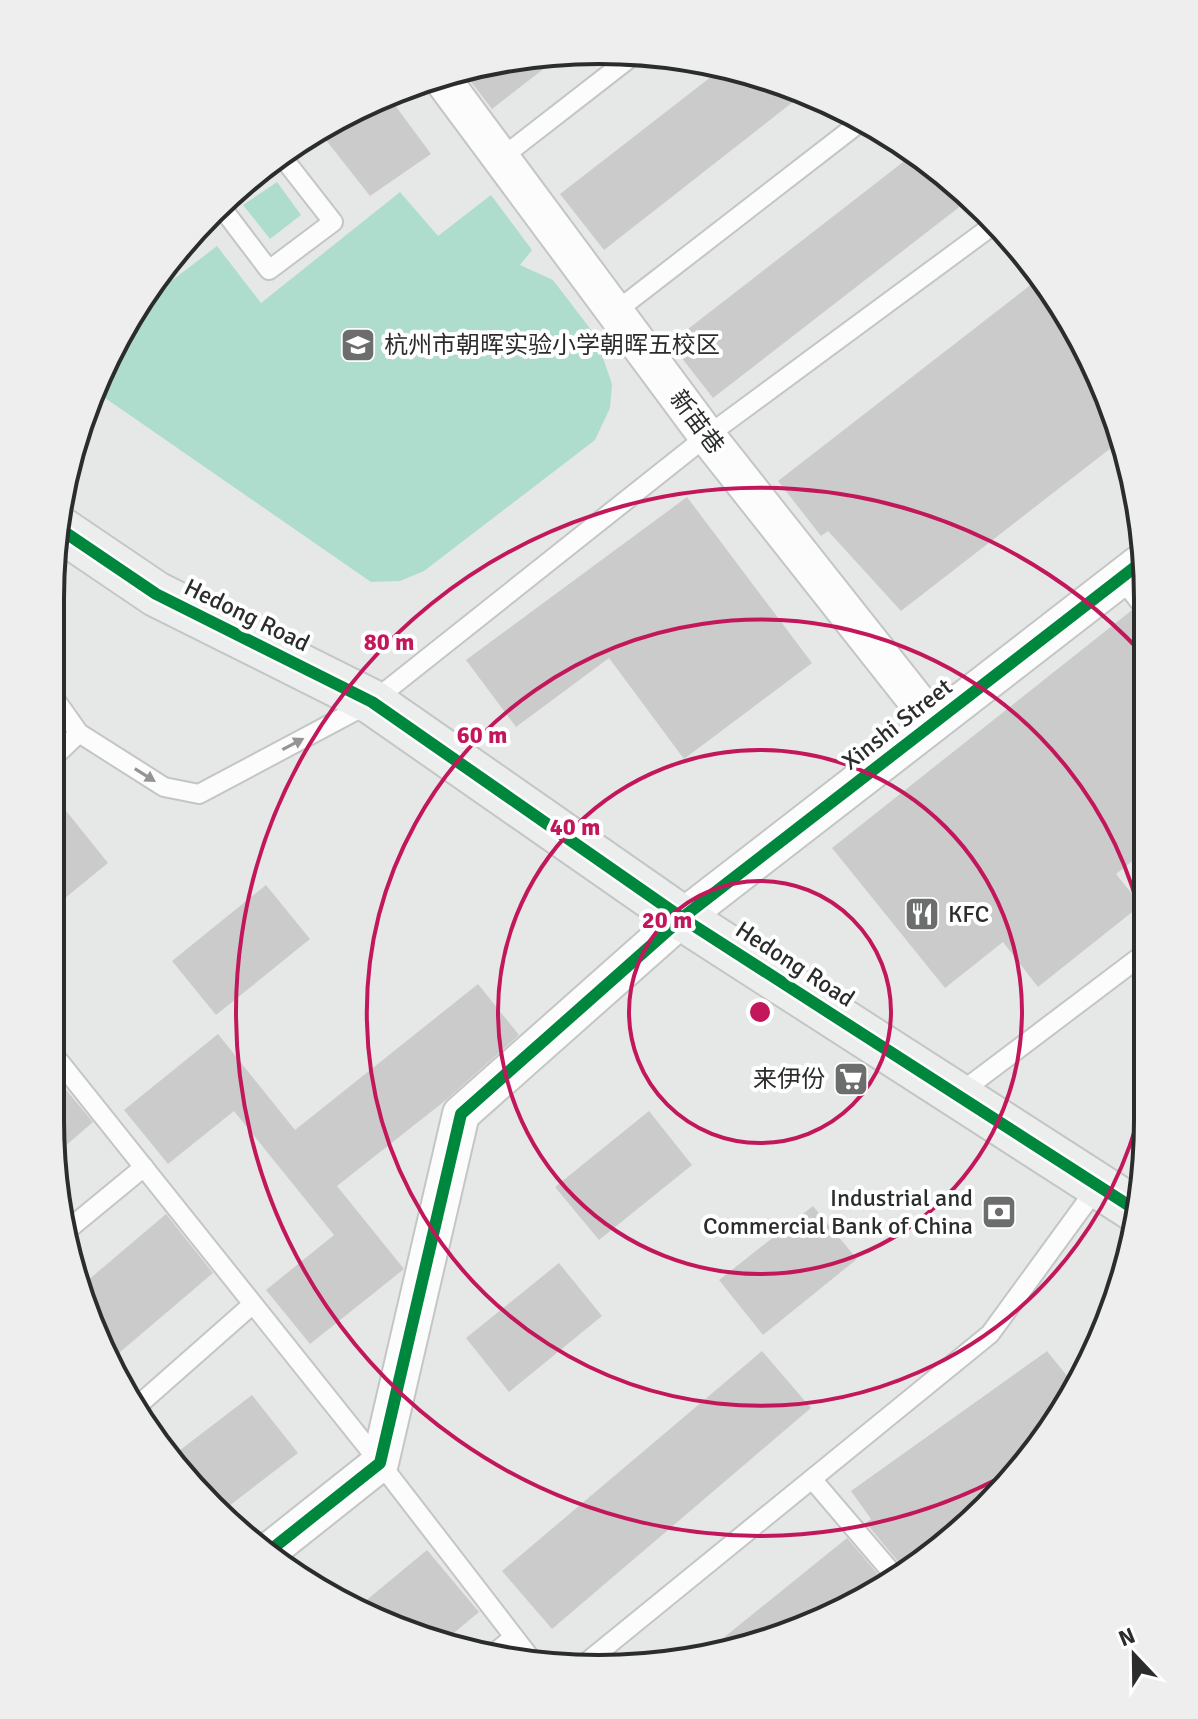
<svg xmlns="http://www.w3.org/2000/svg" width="1198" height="1719" viewBox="0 0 1198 1719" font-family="Signika,'Noto Sans SC',sans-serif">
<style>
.green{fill:#aeddce}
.building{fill:#cbcbcb}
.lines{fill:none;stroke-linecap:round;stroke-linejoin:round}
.lane-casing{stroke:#c4c6c5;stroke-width:22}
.street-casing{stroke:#c4c6c5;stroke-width:40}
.secondary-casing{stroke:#c4c6c5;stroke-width:48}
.lane{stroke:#fbfcfb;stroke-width:18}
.street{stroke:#fbfcfb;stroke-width:36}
.secondary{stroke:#ebeeed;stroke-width:44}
.cycleway-casing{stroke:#fff;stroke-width:17}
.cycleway{stroke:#00873e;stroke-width:12}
.oneway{fill:#939494}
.ring{fill:none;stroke:#c2185b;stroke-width:4}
.labels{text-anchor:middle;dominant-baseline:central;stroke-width:8;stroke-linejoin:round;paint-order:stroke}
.poi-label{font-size:24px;fill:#2b2d2c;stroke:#fff;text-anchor:start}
.street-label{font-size:24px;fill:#2b2d2c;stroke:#fff}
.rim{fill:none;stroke:#2b2d2c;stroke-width:4}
.centre{fill:#c2185b;stroke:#fff;stroke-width:4}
.ring-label{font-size:24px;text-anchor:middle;font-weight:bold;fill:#c2185b;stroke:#fff;stroke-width:8;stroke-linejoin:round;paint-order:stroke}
</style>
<rect width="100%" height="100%" fill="#e6e8e7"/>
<path class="green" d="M277 182 301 215 270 239 243 205Z
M400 192 438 236 491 195 532 250 520 265 553 280 595 335 612 384 610 408 595 440 424 571 400 581 371 582 95 391 107 356 149 298 217 246 261 303Z"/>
<path class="building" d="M564 53 492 109 462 70 492 60Z
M725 66 807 91 604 250 560 194Z
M386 93 431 154 370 196 318 130Z
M916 152 971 198 713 398 670 343Z
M1037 280 1091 356 1120 441 901 611 828 531 821 536 778 481Z
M687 497 812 663 684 759 609 658 516 727 466 660Z
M1132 610 1140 613 1144 852 1116 874 1141 905 1038 987 1003 942 945 988 832 848Z
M55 797 108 863 54 907Z
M266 885 310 939 216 1015 172 961Z
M478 984 519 1035 446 1100 337 1186 404 1269 310 1344 266 1290 334 1235 234 1111 168 1164 124 1110 218 1034 295 1130Z
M51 1072 93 1122 55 1155 50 1120Z
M649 1111 692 1165 599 1240 555 1187Z
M813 1206 857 1259 763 1335 719 1280Z
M166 1214 213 1273 112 1359 80 1287Z
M559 1263 602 1316 509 1392 466 1338Z
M762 1351 811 1408 552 1629 502 1571Z
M1047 1351 1076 1387 1055 1425 1000 1493 901 1565 866 1523 871 1519 851 1491Z
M252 1395 298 1453 220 1513 171 1457Z
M847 1538 882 1579 864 1592 866 1595 842 1612 703 1659 701 1656Z
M427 1550 479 1612 443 1642 388 1627 357 1608Z"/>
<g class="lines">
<g class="lane-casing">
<path id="lane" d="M501 158 635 54
M219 204 269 270 333 222 280 154
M615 312 863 120
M1121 578 1139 601
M57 702 79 733 164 787 199 794 372 702 707 436 996 223
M56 755 79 733
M51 1051 380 1463 535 1664
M957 1095 1145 953
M65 1232 144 1167
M135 1408 253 1304
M812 1479 894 1575
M492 1655 514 1637
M587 1662 990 1334 1098 1186"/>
</g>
<g class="street-casing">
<path id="street" d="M440 76 707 436 934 723
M268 1552 380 1463 461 1114 682 918 1139 564"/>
</g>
<g class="secondary-casing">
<path id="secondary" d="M60 529 156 594 372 702 682 918 1139 1212"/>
</g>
<use href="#lane" class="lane"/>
<use href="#street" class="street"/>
<use href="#secondary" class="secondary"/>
<g class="cycleway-casing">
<path id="cycleway" d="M60 529 156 594 372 702 682 918 1139 1212
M268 1552 380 1463 461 1114 682 918 1139 564"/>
</g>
<use href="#cycleway" class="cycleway"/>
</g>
<defs><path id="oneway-solid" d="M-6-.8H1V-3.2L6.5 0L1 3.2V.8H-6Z" transform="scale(2)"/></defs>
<g class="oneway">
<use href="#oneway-solid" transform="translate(293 744) rotate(-28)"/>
<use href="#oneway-solid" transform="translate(145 775) rotate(32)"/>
</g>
<g class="ring">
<circle cx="760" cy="1012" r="131"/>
<circle cx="760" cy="1012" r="262"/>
<path d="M1147 1080A393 393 0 1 1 1144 930"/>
<path d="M1018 1468A524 524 0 1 1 1140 651"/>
</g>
<defs>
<g id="school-square" transform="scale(1.8)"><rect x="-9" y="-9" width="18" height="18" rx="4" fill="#6c6e6d" stroke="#fff"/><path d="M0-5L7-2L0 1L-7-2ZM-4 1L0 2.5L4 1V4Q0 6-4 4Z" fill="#fff"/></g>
<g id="restaurant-square" transform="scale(1.8)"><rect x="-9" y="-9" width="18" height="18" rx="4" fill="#6c6e6d" stroke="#fff"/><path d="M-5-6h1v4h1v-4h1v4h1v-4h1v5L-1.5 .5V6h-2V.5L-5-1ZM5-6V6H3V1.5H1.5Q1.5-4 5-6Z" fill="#fff"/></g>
<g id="supermarket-square" transform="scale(1.8)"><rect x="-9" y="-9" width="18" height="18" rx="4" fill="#6c6e6d" stroke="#fff"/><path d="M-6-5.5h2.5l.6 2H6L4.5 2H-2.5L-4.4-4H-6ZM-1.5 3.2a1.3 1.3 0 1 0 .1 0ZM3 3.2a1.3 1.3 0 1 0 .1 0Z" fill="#fff"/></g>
<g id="bank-square" transform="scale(1.8)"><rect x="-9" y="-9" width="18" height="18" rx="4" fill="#6c6e6d" stroke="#fff"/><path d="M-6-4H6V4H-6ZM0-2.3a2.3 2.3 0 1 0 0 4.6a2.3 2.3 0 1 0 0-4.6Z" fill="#fff"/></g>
</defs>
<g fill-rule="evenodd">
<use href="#school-square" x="358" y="345"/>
<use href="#restaurant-square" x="922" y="914"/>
<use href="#supermarket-square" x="851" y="1079"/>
<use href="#bank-square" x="999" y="1212"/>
</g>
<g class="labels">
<g class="poi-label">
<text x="384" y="345">杭州市朝晖实验小学朝晖五校区</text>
<text x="948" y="914">KFC</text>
<text x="825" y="1079" text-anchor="end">来伊份</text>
<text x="973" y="1198" text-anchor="end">Industrial and<tspan x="973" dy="28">Commercial Bank of China</tspan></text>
</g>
<g class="street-label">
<text transform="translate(697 422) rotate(53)">新苗巷</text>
<text transform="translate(247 615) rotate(26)">Hedong Road</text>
<text transform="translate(897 724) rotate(-38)">Xinshi Street</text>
<text transform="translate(795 964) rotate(33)">Hedong Road</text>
</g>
</g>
<path d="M0 0H1198V1719H0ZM599 64H599A535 535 0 0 1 1134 599V1120A535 535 0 0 1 599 1655H599A535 535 0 0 1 64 1120V599A535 535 0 0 1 599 64Z" fill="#eee" fill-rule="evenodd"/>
<path class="rim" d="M599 64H599A535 535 0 0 1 1134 599V1120A535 535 0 0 1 599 1655H599A535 535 0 0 1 64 1120V599A535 535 0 0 1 599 64Z"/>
<circle cx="760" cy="1012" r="12" class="centre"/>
<g class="ring-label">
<text x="389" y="650">80 m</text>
<text x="482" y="743">60 m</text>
<text x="575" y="835">40 m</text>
<text x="667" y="928">20 m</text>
</g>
<g transform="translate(1134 1655) rotate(338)" stroke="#ffffff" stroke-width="6" paint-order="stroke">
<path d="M0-6L14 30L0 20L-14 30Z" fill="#2b2d2c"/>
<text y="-12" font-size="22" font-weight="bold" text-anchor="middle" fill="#2b2d2c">N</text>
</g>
</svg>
